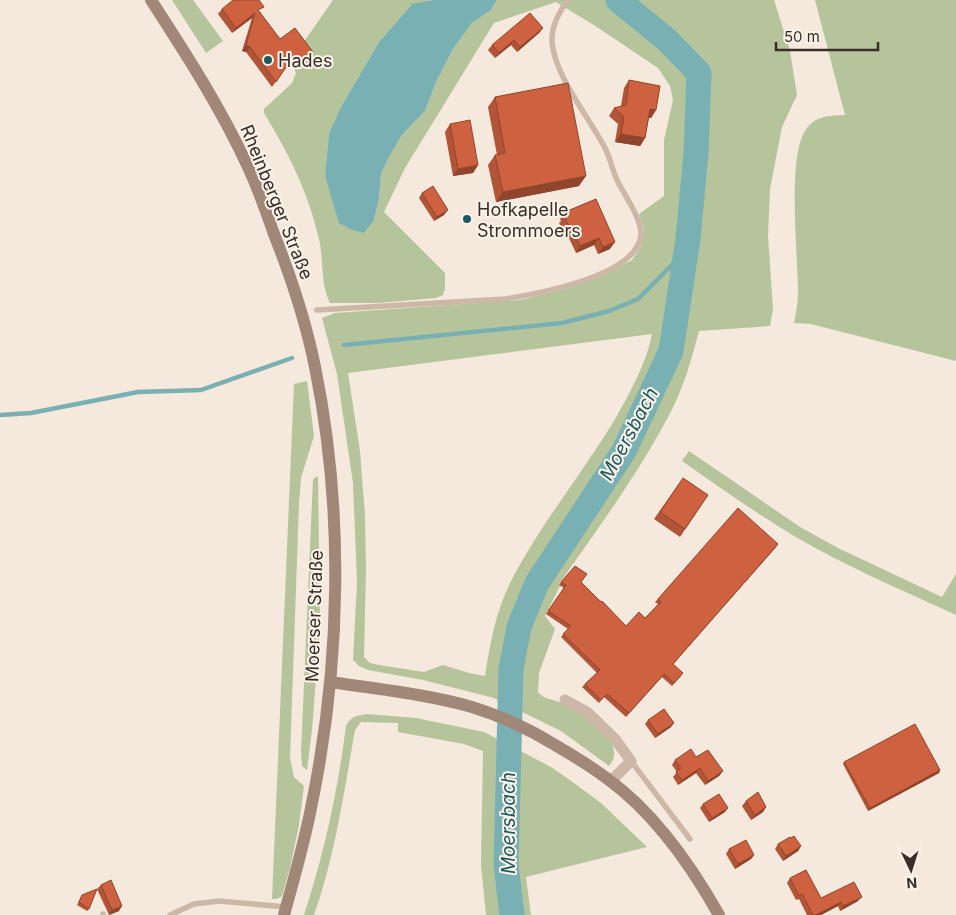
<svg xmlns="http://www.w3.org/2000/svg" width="956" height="915" viewBox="0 0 956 915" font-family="Inter,sans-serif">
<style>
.green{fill:#b6c49b;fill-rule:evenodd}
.water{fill:#79b0b3}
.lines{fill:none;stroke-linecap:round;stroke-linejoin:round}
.stream{stroke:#79b0b3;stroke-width:4.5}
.river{stroke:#79b0b3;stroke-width:25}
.lane{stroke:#cdb8a7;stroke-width:5.5}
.street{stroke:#cdb8a7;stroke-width:11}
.secondary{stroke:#a18778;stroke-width:12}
.wall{fill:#b15437}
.shaded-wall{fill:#90452d}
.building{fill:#ce6240;stroke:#90452d}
.poi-dot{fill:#1a595d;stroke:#fbf3e9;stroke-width:2}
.labels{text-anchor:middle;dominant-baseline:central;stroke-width:4;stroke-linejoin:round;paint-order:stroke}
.poi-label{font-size:18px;fill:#392d28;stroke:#fbf3e9;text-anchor:start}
.street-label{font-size:18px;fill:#392d28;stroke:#fbf3e9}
.water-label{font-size:19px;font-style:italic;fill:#1a595d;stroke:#fbf3e9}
</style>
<rect width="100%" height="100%" fill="#f4e9dc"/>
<path class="green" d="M172 0H193L223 41 206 53Z
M333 0H433L411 5 379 42 342 105 329 133 325 176 331 194 374 220 379 199 381 174 389 157 402 135 425 111 437 80 453 49 472 23 491 10 497 0H774L790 51 797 95 782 127 770 189 768 236 773 309 770 326 699 331C691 361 683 390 668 417 637 476 596 531 559 584L560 586 545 616 555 629 539 673 538 692C543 699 552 699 559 702 577 710 631 741 609 766L561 731 494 698 423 680 368 670 359 666 353 660 357 582 353 483 337 374 322 318 335 313 520 300 569 288 604 275 632 260 641 246 644 229 639 214 664 196V140L673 100 670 86 658 68 597 27 556 2 494 23 405 168 384 212 445 273V288L443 295 436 298 378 303H330C320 284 324 260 319 239 307 190 290 156 264 113V109L292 83 296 73 294 69 309 58 301 46ZM652 334C646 365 629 394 614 421 581 475 540 525 511 581 496 611 490 643 485 676L469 673 443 665 424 672 379 665 370 663 364 657 366 568 365 515 360 451 348 373Z
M815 0H956V361L811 324 794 323C796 313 798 302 798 292 798 256 787 159 805 131 815 115 828 116 845 115Z
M307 381 314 436 301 478 299 504 290 758 294 777 304 786 299 825 290 868 282 896 277 899H272L294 384Z
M689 451 800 527 838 548 942 597 956 574V615C902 590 845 566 794 536 756 513 719 487 682 461Z
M318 476 320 626 312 730 307 770 302 766 301 752 313 479Z
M367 714 416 718 484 732 551 767 567 778 601 803 647 847 526 877 531 915H486L481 865 483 751 464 744 398 732V723L361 722 355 730C344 792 335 856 314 915H304C324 854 338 790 346 726 351 716 356 716 367 714Z"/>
<path class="water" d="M433 0H497L491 10 472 23 453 49 437 80 425 111 402 135 389 157 381 174 379 199 374 220 364 233 350 229 339 223 325 176 329 133 342 105 379 42 412 4Z"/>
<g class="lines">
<path class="stream" d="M344 345 562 323 609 311 638 299 686 251
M0 415 31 413 138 392 201 390 292 358"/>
<path class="river" d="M512 915 506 865 511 669 519 627 537 583 624 451 671 351 688 239 696 153 699 73 667 40 618 0"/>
<path class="lane" d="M317 310 505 299C537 294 639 276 641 234 641 218 625 196 618 182 613 172 611 161 606 150 590 118 555 77 552 42 551 27 559 12 568 0
M631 761 690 839
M103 914V915
M170 915 194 904 219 901 286 907"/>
<path class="street" d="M565 700 587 712 615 739 631 761 611 781"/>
<path class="secondary" d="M151 0C186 54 221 108 248 167 258 188 266 211 274 234 291 277 306 322 315 367 344 509 341 661 312 803 305 841 294 878 284 915
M330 682C377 689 426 694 472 707 501 716 529 729 555 745 574 756 592 767 609 780 654 813 692 867 719 915"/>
</g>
<path class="wall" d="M222 9 260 12 280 39 313 52 309 57 294 69 289 63 272 87 246 52 242 51 252 18 232 33 218 14Z
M543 28 539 33 517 52 511 45 495 58 488 50 492 45Z
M629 80 656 110 651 118 649 117 645 138 640 146 615 142 618 124 609 116 614 108 621 106 624 88Z
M495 97 579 186 496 202 488 165 495 155H497L488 107Z
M450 124 478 165 473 173 453 176 445 132Z
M422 193 444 215 434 221 419 198Z
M596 199 610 249 598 254 594 245 576 253 568 236 566 237 559 223 561 221 560 219 565 212Z
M683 478 708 495 680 537 654 519Z
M776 547 673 664 681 676 672 686 662 677 626 717 604 697 599 703 582 687 585 684 597 673 561 637 568 629 546 614 564 588 559 585 561 582H581L626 626 645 618 658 604 655 602 658 599Z
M648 720 671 727 655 738 645 724Z
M696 757 723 771 719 776 705 785 696 773 678 785 673 777 677 772 672 765 675 760Z
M844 762 940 770 939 773 868 811 843 764Z
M746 801 766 807 763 812 751 820 742 806Z
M703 804 725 812 709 822 700 808Z
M791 838 801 846 798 851 783 861 775 849 778 844Z
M729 849 754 855 751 859 735 869 726 854Z
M790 878 821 898 858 901 840 911 838 906 821 915H807L799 899 796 900 787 883Z
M101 885 119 911 109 915 97 889Z
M82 895 89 909 87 911 77 905Z"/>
<path class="shaded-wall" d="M255 13 252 18 232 33 236 28Z
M543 28 539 33 517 52 520 47Z
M514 40 511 45 495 58 499 53Z
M246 45 250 47 246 52 242 51Z
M313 52 309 57 294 69 297 63Z
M650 109 656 110 651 118 644 117Z
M621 134 645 138 640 146 615 142Z
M478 165 473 173 453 176 458 169Z
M586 176 579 186 496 202 503 192Z
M448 210 444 215 434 221 437 217Z
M573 229 568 236 566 237 571 230Z
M599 238 594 245 576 253 580 246Z
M615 242 610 249 598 254 603 247Z
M778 544 776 547 670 667 673 664Z
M674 723 671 727 655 738 658 734Z
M700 768 696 773 678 785 682 780Z
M940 770 939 773 868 811 870 808Z
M723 771 719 776 705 785 708 781Z
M766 807 763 812 751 820 755 815Z
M728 808 725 812 709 822 712 818Z
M801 846 798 851 783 861 786 856Z
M754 855 751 859 735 869 738 864Z
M862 897 858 901 840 911 843 906Z
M841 902 838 906 821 915H816Z
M122 906 119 911 109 915 112 910Z"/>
<path class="building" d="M233 0H259L264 7 258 10 280 39 295 28 313 52 297 63 293 57 276 82 250 47 246 45 255 13 236 28 222 9Z
M530 13 543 28 520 47 514 40 499 53 492 45Z
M629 80 660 86 656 110 650 109 645 138 621 134 624 117 614 108 626 105Z
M568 83 586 176 503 192 495 155 505 153 495 97Z
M470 120 478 165 458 169 450 124Z
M433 186 448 210 437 217 422 193Z
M596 199 615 242 603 247 599 238 580 246 573 229 571 230 564 216 567 215 565 212Z
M683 478 708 495 685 529 660 512Z
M738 508 778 544 673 664 683 673 674 683 664 674 629 713 607 694 601 700 585 684 600 670 563 634 571 626 548 611 566 585 561 582 575 566 587 574 581 582 600 601 603 602 626 626 639 612 645 618 661 602 658 599Z
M664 709 674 723 658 734 648 720Z
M915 724 940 770 870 808 844 762Z
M691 749 696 757 708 750 723 771 708 781 700 768 682 780 676 772 681 768 675 760Z
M758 792 766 807 755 815 746 801Z
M719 794 728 808 712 818 703 804Z
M794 836 801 846 786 856 778 844 790 837 791 838Z
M746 840 754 855 738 864 729 849Z
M806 870 821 898 854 882 862 897 843 906 841 902 816 915H813L802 894 799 896 790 878Z
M111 880 122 906 112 910 101 885Z
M97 889 89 909 79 902 82 895Z"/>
<g class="poi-dot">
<circle cx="268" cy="60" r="5"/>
<circle cx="467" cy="219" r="5"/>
</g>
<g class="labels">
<g class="poi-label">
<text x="278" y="60">Hades</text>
<text x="477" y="209">Hofkapelle<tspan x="477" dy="21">Strommoers</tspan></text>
</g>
<g class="street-label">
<text transform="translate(277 202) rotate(68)">Rheinberger Straße</text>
<text transform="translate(314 616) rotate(-88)">Moerser Straße</text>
</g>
<g class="water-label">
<text transform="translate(629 434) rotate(-62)">Moersbach</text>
<text transform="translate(508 823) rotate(-90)">Moersbach</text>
</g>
</g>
<g transform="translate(911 870) rotate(176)" stroke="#fbf3e9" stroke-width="4" paint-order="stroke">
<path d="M0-4L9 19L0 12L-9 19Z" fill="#392d28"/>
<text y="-8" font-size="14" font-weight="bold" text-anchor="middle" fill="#392d28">N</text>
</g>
<path d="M776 42v8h102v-8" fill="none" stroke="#392d28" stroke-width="2.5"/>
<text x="784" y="42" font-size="15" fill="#392d28" stroke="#fbf3e9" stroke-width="4" paint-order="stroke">50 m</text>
</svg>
